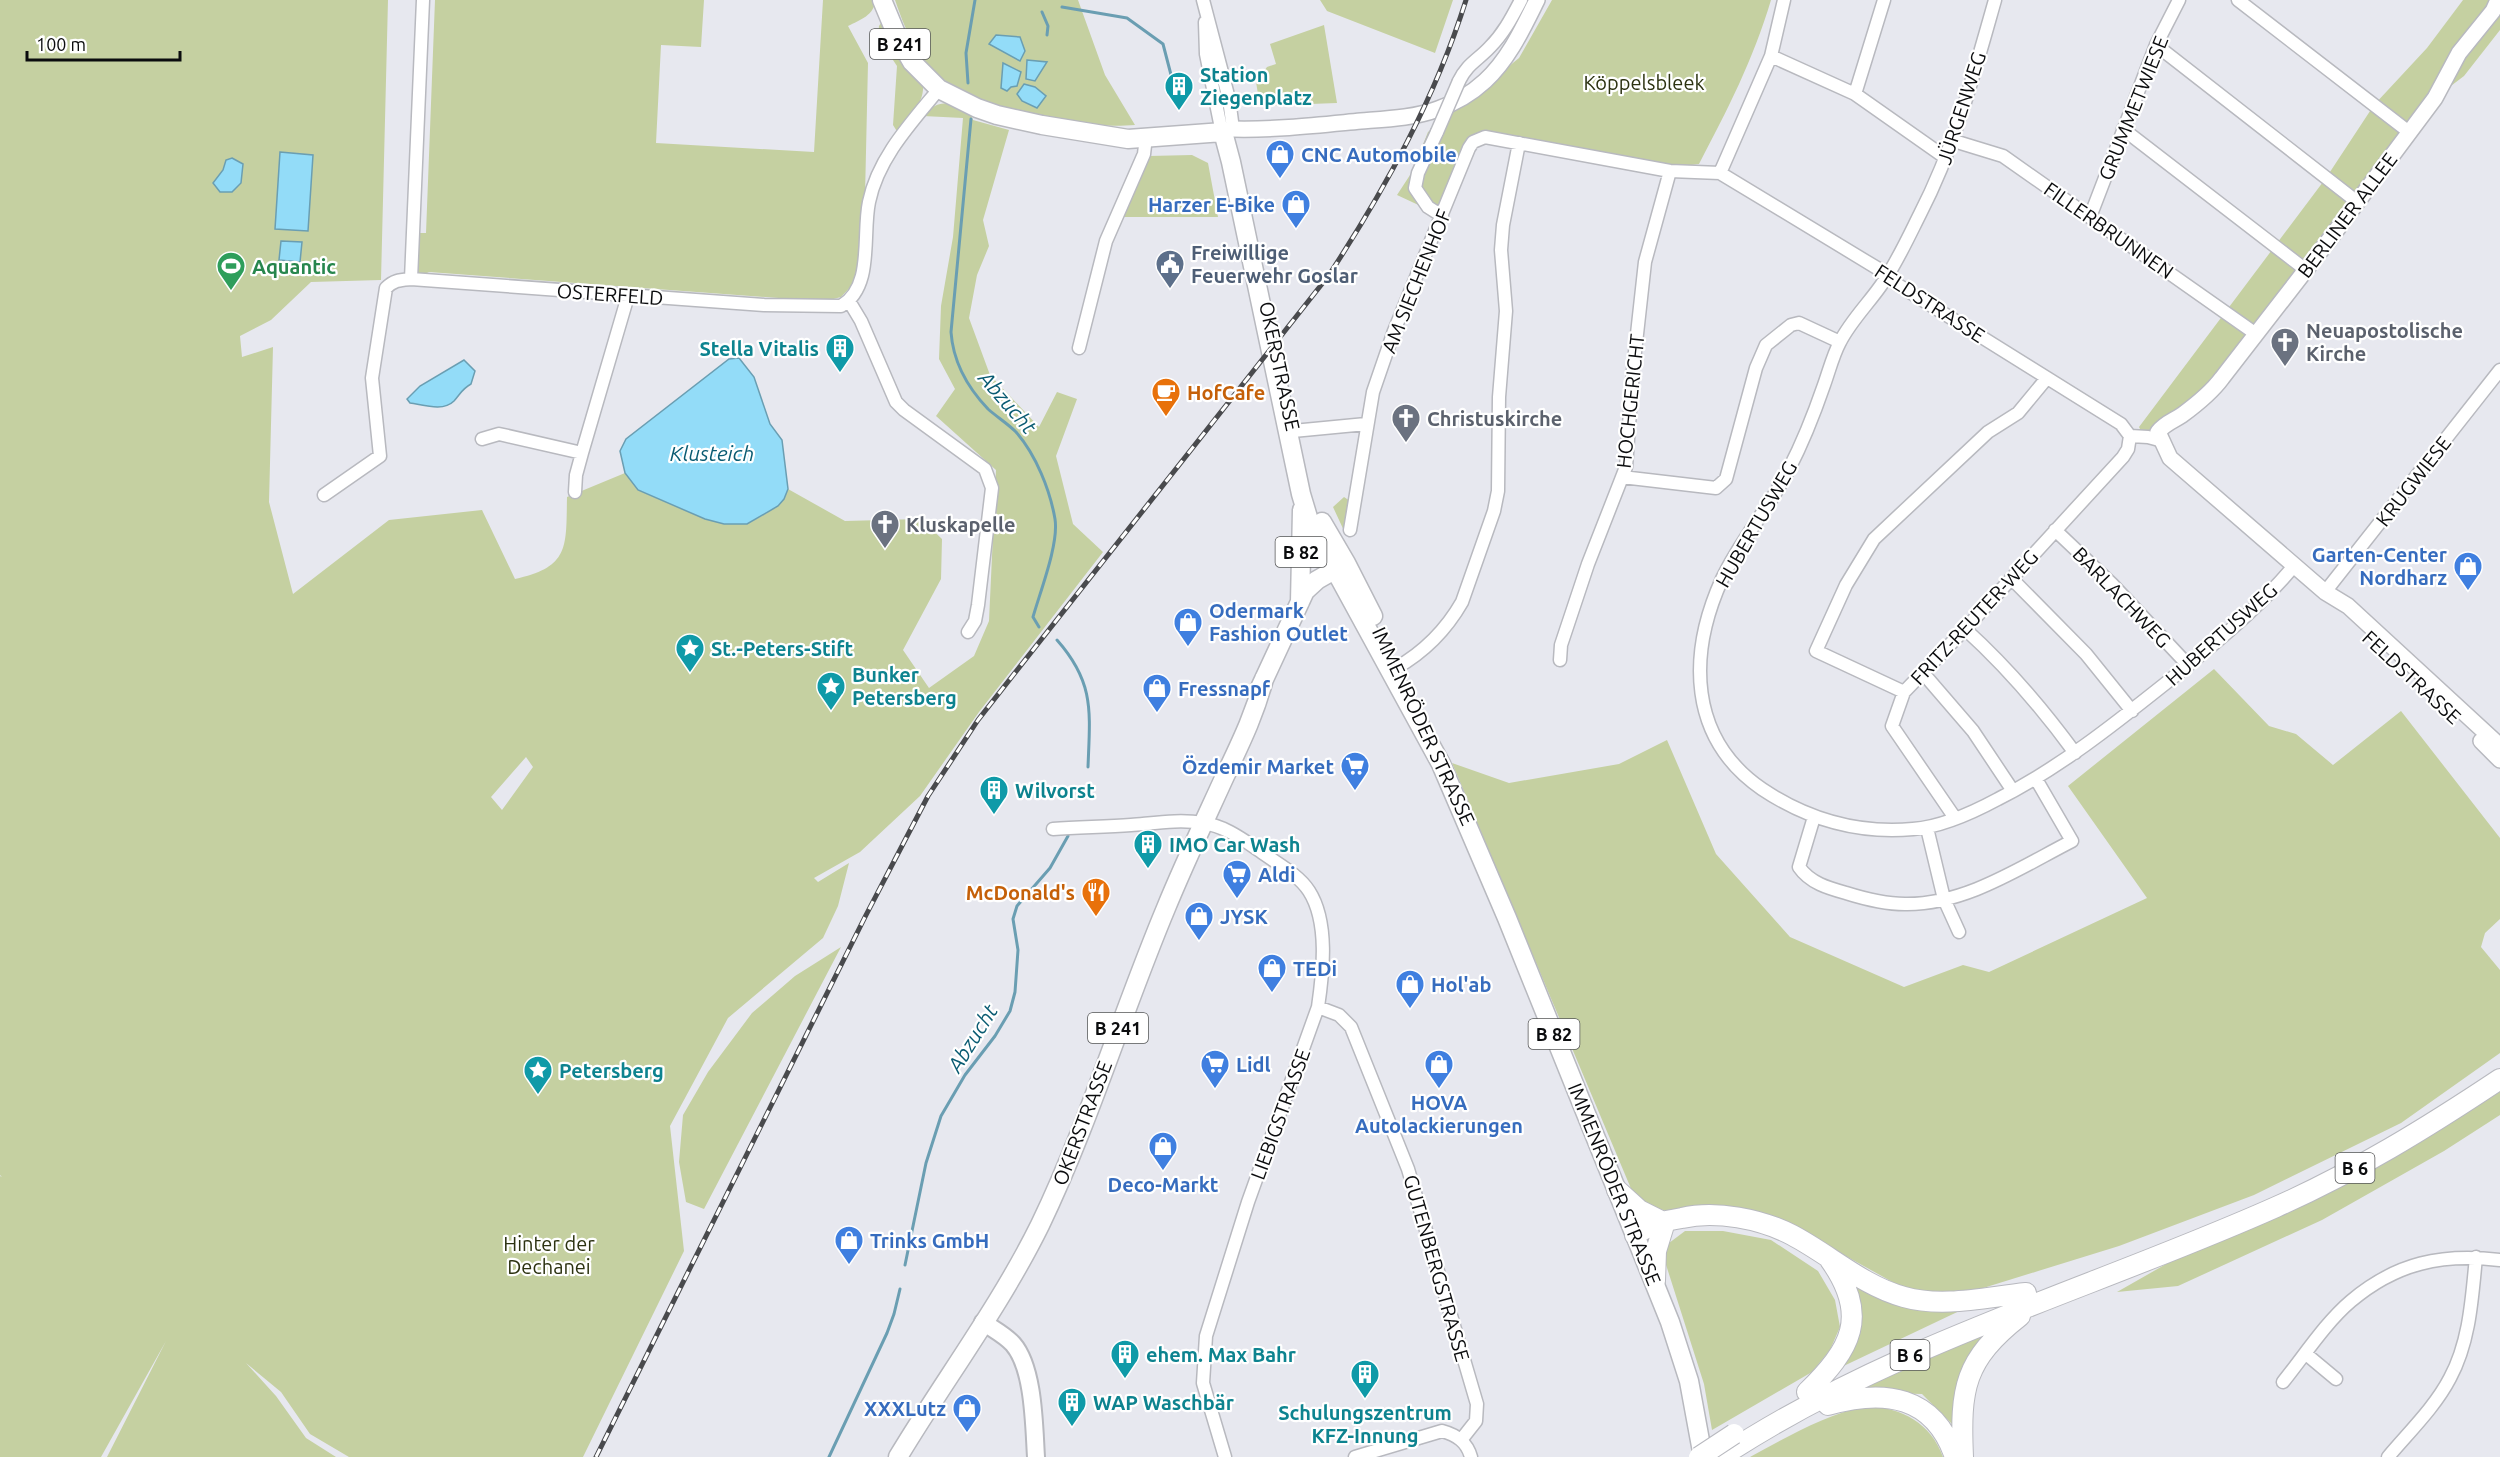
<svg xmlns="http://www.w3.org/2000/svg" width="2500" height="1457" viewBox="0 0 2500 1457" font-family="Ubuntu,sans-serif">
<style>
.green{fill:#c5d0a1;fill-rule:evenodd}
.water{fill:#93dcf8;stroke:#6a9eb2;stroke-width:1.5}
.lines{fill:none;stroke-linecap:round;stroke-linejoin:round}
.stream{stroke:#6a9eb2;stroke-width:3}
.minor-casing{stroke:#b8b9bf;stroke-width:15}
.tertiary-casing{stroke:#b8b9bf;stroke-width:18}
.secondary-casing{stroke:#b8b9bf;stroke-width:20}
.primary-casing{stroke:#b8b9bf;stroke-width:21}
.trunk-casing{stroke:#b8b9bf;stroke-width:22}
.minor{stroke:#fff;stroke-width:12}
.tertiary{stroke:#fff;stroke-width:15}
.secondary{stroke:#fff;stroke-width:16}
.primary{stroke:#fff;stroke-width:18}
.trunk{stroke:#fff;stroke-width:20}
.rail-casing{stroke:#494a4d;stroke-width:5}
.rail{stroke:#fff;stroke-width:3;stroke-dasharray:9;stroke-linecap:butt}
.minor-bridge-casing{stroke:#b8b9bf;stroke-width:15;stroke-linecap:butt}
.trunk-bridge-casing{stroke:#b8b9bf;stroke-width:22;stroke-linecap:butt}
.minor-bridge{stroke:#fff;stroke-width:12}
.trunk-bridge{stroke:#fff;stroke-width:20}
.labels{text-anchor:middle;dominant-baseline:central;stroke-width:4.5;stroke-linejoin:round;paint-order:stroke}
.shield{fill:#fff;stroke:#545556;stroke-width:1.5}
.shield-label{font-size:18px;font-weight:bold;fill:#0b0c0e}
.culture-label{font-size:20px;font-weight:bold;fill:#0d838f;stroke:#fff;text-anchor:start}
.park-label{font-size:20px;fill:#2c3211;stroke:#fff}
.street-label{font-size:20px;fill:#0b0c0e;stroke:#fff}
.shop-label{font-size:20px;font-weight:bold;fill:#366cbe;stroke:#fff;text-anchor:start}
.service-label{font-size:20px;font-weight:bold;fill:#4e5e75;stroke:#fff;text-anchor:start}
.leisure-label{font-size:20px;font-weight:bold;fill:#27864d;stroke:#fff;text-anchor:start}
.worship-label{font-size:20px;font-weight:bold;fill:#5b616d;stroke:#fff;text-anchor:start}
.food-label{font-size:20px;font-weight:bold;fill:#c56008;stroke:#fff;text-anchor:start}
.water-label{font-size:21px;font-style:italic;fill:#095b72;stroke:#fff}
</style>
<rect width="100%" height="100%" fill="#e7e8ef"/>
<path class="green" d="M0 0H388L381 280 311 282 271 320 240 336 242 357 273 347 269 502 293 594 389 520 482 510 515 579C570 567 566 547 567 497L625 473 638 490 705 519 724 524H747L767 513 784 499 788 489 845 521 921 519 942 539 941 579 903 650 929 688 974 656 989 621 996 470 936 416 955 389 939 359 941 306 953 237 963 118 923 116C941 97 948 103 970 113L973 120 1009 130 983 220 989 246 977 275 969 318 990 375 1039 427 1057 392 1077 399 1056 456 1073 524 1103 552 979 712 920 796 860 852 814 878 818 882 849 863 838 906 823 938 728 1018 670 1126 684 1251 583 1457H349L310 1434 281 1392 246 1363 276 1396 306 1438 336 1457H107L166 1341 101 1457H0V1176L2 1177 0 1175ZM526 757 533 767 502 810 491 797Z
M435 0H704L701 47 661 45 656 143 814 152 823 0H875C875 15 860 20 848 26L868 63 865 196 857 280 841 297 826 301 805 300 429 272 425 274 419 273 417 270 418 233H426Z
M895 0H1078L1105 75 1135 125C1079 130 976 112 935 72 914 52 904 26 895 0Z
M1320 0H1453L1435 53 1327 11Z
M1552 0H1771C1753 60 1728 109 1699 164L1659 169 1485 137 1473 142 1442 216 1397 195 1412 172 1428 132 1519 58Z
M2463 0H2500V30L2464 76 2435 98 2212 392 2158 432 2142 433 2139 427 2326 178 2374 105 2427 48Z
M881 23 890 47 894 45 923 84C925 103 908 119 898 133L893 125 897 66 887 51 877 47 879 26Z
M1324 25 1337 103 1260 106 1256 82 1267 67 1276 64 1270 44Z
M1192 155 1208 163 1218 217H1120L1149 156Z
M1344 497 1350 501 1346 535 1333 507Z
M2214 669 2269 726 2296 734 2333 765 2401 711 2500 838V919L2485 933 2481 947 2500 970V1053L2401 1123 2254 1195 2119 1246 1980 1289 1928 1293 1905 1289 1790 1225 1647 1208 1632 1191 1452 763 1509 783 1619 764 1667 740 1716 854 1790 937 1904 987 1963 965 1989 972 2147 898 2068 786Z
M841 947 704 1209 686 1202 679 1162 683 1115 708 1072 752 1013 795 976Z
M2500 1089V1115L2444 1151 2322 1220 2178 1286 2117 1292 2189 1251Z
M1685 1231H1723L1771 1240 1818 1271 1835 1300 1840 1327 1830 1350 1812 1372 1712 1430 1704 1384 1661 1249Z
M1855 1284 1924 1311 1972 1305 1831 1372 1859 1322Z
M2001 1323 1954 1426 1922 1394 1849 1392Z
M1867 1406C1902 1408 1931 1423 1943 1457H1750C1789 1436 1824 1415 1867 1406Z"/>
<path class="water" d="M996 35 1020 37 1025 51 1020 61 989 44Z
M1027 60 1047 62 1035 81 1026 79Z
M1003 63 1021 72 1017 86 1011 87 1007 91 1001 88Z
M1024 84 1035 87 1046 96 1037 108 1022 101 1017 94Z
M280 152 313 155 308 231 275 229Z
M232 158 243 164 241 183 232 192H220L213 183 223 170 226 160Z
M281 241 302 242 300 262 279 260Z
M739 358 754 377 770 424 782 440 788 489 784 499 778 506 747 524H724L705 519 638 490 625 473 620 451 626 439 729 359Z
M464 360 475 371 471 384C462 389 461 393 454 401 443 412 424 405 410 403L407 399 420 386Z"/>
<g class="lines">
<path class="stream" d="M1062 7 1127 18 1163 44 1176 94
M1042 12 1048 26 1047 35
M968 83 966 53 975 0
M971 119 951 332C953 361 968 388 988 409 997 417 1008 424 1016 432 1036 455 1050 490 1055 519 1059 544 1040 592 1033 617L1039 627
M1057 640C1095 683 1090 712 1088 767
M905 1265 926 1163 941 1116 965 1075 995 1036 1010 1011 1015 992 1018 950 1013 919 1017 906 1050 868 1068 836
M829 1457 887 1333 894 1314 900 1289"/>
<g class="minor-casing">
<path id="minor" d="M1203 0 1229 99 1233 129
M1995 0C1974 74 1955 146 1920 214 1909 236 1898 260 1884 281 1871 301 1851 320 1840 342 1833 355 1829 371 1824 385 1814 414 1803 442 1789 469 1770 507 1740 540 1722 579 1688 654 1688 738 1762 789 1807 819 1858 834 1913 829 1942 827 1972 813 1998 799 2059 768 2112 726 2166 683 2211 647 2257 610 2294 566
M2238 0 2409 132
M1205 22 1206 54 1221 128
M2156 45 2356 201
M1771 56 1855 94 1946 158
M1459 81C1467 64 1478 60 1490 47 1504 33 1512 17 1521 0
M1855 94 1884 0
M2123 129 2306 270
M1437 132 1418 173 1415 188 1428 207 1442 216
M1954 141 2003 156 2256 334
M1720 173 1771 56 1784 0
M2090 217 2156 45 2179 0
M411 279 423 0
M849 301 861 321 896 402 904 410 985 469 992 488 978 605 975 621 968 632
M1079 348 1106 241 1144 154 1146 137
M2047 378 2018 413 1988 432 1874 539 1846 585 1816 651 1904 692 1965 629 2123 457 2128 449 2130 436
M1293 431 1366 424
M482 439 499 434 582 453
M1622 477 1716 488 1726 479 1756 368 1766 345 1791 325 1799 323 1840 342
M575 492 576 475 582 453 628 296
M324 495 380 456 372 378 386 288C394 280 400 280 411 279L764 305 841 306C874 287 862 235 869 202 878 158 911 123 939 89
M1350 530 1373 392 1394 331 1469 148 1473 142 1485 137 1670 171 1720 173 1877 268 1887 278 2121 424 2130 436 2148 437 2163 441
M2055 530 2112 584 2188 665
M2011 578 2086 654 2132 711
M2325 592 2500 370
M1965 629C2007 667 2042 708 2075 753
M1560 660 1561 645 1588 564 1626 467 1633 370 1645 262 1670 171
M1396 668C1424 652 1446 630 1462 602L1494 511 1498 491 1499 397 1506 311 1501 250 1503 225 1519 143
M1923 673 1973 731 2013 791
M1904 692 1892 726 1955 818
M1814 817 1799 867C1810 883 1828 888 1846 893 1865 899 1885 904 1905 904 1965 905 2021 867 2072 841L2036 779
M1927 828 1944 899 1959 932
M1053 829C1079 827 1105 827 1131 825 1155 823 1180 819 1203 823 1225 826 1242 839 1260 851 1276 863 1298 874 1309 891 1329 922 1323 973 1318 1007L1248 1202 1206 1336 1203 1383 1225 1457
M1318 1007 1339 1015 1351 1027 1408 1169 1477 1404 1476 1421 1461 1440
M2306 1354 2336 1379
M2283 1382C2304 1356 2326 1322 2351 1301 2396 1263 2442 1253 2500 1260
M1355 1457 1442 1431C1457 1435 1467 1442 1471 1457
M2388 1457C2409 1432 2435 1407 2450 1378 2470 1341 2472 1297 2476 1257"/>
</g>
<g class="tertiary-casing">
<path id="tertiary" d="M2498 0 2493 11 2459 53 2435 98 2329 240 2222 378C2211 393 2197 404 2182 415 2173 421 2165 423 2158 432L2170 458 2325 592 2348 606 2500 746
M1233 129C1276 130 1319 125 1361 121 1387 119 1414 118 1438 109 1455 103 1472 93 1485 81 1509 59 1523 28 1537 0
M2481 741 2500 760"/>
</g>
<g class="secondary-casing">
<path id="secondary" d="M983 1322C993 1329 1005 1335 1013 1344 1034 1368 1034 1426 1036 1457"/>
</g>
<g class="primary-casing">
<path id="primary" d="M882 0 897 36 912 62 939 89 977 108 997 115 1042 125 1128 139 1223 132 1231 162 1301 494 1310 524 1441 764 1507 918 1670 1322 1689 1381 1703 1457
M1322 522 1346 563 1373 616
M1300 602 1302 510
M1259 690 1305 591 1317 580 1345 564
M898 1457C945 1379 1000 1306 1040 1225 1089 1123 1122 1013 1166 908 1184 864 1205 820 1225 776 1241 742 1254 716 1264 679"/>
</g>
<g class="trunk-casing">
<path id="trunk" d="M1617 1190 1639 1210 1661 1221
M1635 1235C1650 1224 1664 1221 1682 1218 1716 1210 1761 1219 1792 1235 1830 1255 1863 1286 1904 1297 1943 1308 1986 1297 2026 1293
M1655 1281 1656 1251 1664 1225
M1807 1392C1851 1349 1870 1316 1830 1260
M1828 1405C1884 1389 1934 1395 1955 1457
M1721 1457C1892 1344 2090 1290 2276 1207 2355 1172 2428 1127 2500 1079
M1963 1457C1960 1388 1964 1360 2020 1316"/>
</g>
<use href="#minor" class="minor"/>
<use href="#tertiary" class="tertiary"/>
<use href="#secondary" class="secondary"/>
<use href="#primary" class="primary"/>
<use href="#trunk" class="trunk"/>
<g class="rail-casing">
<path id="rail" d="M596 1457 865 917 928 796 978 720 1014 674 1329 275C1385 189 1435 99 1466 0"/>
</g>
<use href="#rail" class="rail"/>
<g class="minor-bridge-casing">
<path id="minor-bridge" d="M1437 132 1459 81"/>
</g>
<g class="trunk-bridge-casing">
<path id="trunk-bridge" d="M1699 1457 1734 1434"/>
</g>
<use href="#minor-bridge" class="minor-bridge"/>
<use href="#trunk-bridge" class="trunk-bridge"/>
</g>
<defs>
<g id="building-pin" transform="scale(1.5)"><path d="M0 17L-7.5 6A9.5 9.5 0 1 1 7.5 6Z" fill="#0f9aa8" stroke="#fff"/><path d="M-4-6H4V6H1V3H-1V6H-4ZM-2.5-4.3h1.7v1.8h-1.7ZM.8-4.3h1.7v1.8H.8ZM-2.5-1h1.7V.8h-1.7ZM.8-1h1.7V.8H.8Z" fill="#fff"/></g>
<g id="shop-pin" transform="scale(1.5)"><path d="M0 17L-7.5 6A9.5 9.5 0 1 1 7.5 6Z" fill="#3f7fe0" stroke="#fff"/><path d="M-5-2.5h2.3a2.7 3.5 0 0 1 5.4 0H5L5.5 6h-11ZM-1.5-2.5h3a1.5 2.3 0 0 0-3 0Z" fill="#fff"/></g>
<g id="civic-pin" transform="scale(1.5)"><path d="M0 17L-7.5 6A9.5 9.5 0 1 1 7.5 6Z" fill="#5c6f8a" stroke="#fff"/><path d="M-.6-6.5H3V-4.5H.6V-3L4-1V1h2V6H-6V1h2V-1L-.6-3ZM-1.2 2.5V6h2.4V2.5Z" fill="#fff"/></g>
<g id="stadium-pin" transform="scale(1.5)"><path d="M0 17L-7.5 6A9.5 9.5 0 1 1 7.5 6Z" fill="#2e9e5b" stroke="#fff"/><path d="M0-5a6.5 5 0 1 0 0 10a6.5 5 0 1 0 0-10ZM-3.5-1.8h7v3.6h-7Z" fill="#fff"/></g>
<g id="church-pin" transform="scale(1.5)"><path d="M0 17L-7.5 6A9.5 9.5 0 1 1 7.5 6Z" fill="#6b7280" stroke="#fff"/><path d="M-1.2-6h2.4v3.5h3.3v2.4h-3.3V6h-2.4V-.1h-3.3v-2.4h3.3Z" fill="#fff"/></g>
<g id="cafe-pin" transform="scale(1.5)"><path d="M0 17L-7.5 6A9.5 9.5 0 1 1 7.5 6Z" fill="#e8710a" stroke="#fff"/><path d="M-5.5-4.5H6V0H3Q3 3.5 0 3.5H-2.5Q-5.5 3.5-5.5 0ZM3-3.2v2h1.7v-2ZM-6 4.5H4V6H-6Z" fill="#fff"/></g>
<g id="sight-pin" transform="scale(1.5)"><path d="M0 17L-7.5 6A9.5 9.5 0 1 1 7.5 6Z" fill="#0f9aa8" stroke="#fff"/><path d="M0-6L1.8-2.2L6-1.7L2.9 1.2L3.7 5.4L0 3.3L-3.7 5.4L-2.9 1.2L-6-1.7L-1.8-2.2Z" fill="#fff"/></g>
<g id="supermarket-pin" transform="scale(1.5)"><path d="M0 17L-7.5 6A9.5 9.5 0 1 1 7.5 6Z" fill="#3f7fe0" stroke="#fff"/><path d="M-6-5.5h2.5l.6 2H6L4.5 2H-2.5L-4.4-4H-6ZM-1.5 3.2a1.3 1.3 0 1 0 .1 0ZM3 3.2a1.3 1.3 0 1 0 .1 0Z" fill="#fff"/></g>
<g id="restaurant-pin" transform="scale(1.5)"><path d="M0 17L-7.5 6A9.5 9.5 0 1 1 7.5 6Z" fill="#e8710a" stroke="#fff"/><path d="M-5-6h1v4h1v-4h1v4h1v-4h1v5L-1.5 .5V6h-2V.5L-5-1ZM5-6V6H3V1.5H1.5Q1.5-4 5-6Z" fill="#fff"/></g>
</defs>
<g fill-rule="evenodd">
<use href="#building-pin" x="1179" y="86"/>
<use href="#shop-pin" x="1280" y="154"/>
<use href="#shop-pin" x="1296" y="204"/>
<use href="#civic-pin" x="1170" y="264"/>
<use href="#stadium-pin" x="231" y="266"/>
<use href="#church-pin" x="2285" y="342"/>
<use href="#building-pin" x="840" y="348"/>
<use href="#cafe-pin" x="1166" y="392"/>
<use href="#church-pin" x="1406" y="418"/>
<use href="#church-pin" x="885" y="524"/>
<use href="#shop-pin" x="2468" y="566"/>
<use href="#shop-pin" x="1188" y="622"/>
<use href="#sight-pin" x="690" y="648"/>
<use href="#sight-pin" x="831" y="686"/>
<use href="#shop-pin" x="1157" y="688"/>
<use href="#supermarket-pin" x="1355" y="766"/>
<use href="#building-pin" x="994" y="790"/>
<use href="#building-pin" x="1148" y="844"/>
<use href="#supermarket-pin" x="1237" y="874"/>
<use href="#restaurant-pin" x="1096" y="892"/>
<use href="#shop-pin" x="1199" y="916"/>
<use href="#shop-pin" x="1272" y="968"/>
<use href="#shop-pin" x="1410" y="984"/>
<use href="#supermarket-pin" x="1215" y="1064"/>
<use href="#shop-pin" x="1439" y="1064"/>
<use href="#sight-pin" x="538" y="1070"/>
<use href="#shop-pin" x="1163" y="1146"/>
<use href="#shop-pin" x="849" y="1240"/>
<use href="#building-pin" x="1125" y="1354"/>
<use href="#building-pin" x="1365" y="1374"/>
<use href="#building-pin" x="1072" y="1402"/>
<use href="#shop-pin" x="967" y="1408"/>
</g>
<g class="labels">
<g class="shield">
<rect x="870" y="29" width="60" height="30" rx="4.5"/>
<rect x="1275.5" y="537" width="51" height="30" rx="4.5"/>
<rect x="1088" y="1013" width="60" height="30" rx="4.5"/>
<rect x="1528.5" y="1019" width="51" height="30" rx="4.5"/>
<rect x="2335.5" y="1153" width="39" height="30" rx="4.5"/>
<rect x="1890.5" y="1340" width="39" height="30" rx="4.5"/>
</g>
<g class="shield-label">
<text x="900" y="44">B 241</text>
<text x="1301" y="552">B 82</text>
<text x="1118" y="1028">B 241</text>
<text x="1554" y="1034">B 82</text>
<text x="2355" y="1168">B 6</text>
<text x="1910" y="1355">B 6</text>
</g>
<g class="culture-label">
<text x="1200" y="74">Station<tspan x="1200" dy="23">Ziegenplatz</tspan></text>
<text x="819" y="348" text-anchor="end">Stella Vitalis</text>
<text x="711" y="648">St.-Peters-Stift</text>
<text x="852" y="674">Bunker<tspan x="852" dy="23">Petersberg</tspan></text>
<text x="1015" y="790">Wilvorst</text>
<text x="1169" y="844">IMO Car Wash</text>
<text x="559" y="1070">Petersberg</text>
<text x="1146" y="1354">ehem. Max Bahr</text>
<text x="1093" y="1402">WAP Waschbär</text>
<text x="1365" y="1412" text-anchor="middle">Schulungszentrum<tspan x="1365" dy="23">KFZ-Innung</tspan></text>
</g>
<g class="park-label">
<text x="1644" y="82">Köppelsbleek</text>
<text x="549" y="1243">Hinter der<tspan x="549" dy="23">Dechanei</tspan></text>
</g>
<g class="street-label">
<text transform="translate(1961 108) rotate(-72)">JÜRGENWEG</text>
<text transform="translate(2133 108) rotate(-68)">GRUMMETWIESE</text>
<text transform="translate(2347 215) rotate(-53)">BERLINER ALLEE</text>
<text transform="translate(2109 230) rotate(35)">FILLERBRUNNEN</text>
<text transform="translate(1416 281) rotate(-68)">AM SIECHENHOF</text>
<text transform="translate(610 294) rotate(4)">OSTERFELD</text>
<text transform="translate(1930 303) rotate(33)">FELDSTRASSE</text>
<text transform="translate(1280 366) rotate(78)">OKERSTRASSE</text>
<text transform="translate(1630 401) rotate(-84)">HOCHGERICHT</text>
<text transform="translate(2413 481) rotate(-52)">KRUGWIESE</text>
<text transform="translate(1756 524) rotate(-60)">HUBERTUSWEG</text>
<text transform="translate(2122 597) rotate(46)">BARLACHWEG</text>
<text transform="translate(1974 617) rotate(-47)">FRITZ-REUTER-WEG</text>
<text transform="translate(2221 634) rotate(-42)">HUBERTUSWEG</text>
<text transform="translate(2412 677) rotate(43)">FELDSTRASSE</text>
<text transform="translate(1424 726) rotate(65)">IMMENRÖDER STRASSE</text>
<text transform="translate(1280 1114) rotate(-70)">LIEBIGSTRASSE</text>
<text transform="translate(1082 1123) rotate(-69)">OKERSTRASSE</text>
<text transform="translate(1615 1184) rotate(68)">IMMENRÖDER STRASSE</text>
<text transform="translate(1437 1268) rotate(74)">GUTENBERGSTRASSE</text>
</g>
<g class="shop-label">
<text x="1301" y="154">CNC Automobile</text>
<text x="1275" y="204" text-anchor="end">Harzer E-Bike</text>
<text x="2447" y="554" text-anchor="end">Garten-Center<tspan x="2447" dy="23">Nordharz</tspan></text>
<text x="1209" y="610">Odermark<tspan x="1209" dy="23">Fashion Outlet</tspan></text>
<text x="1178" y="688">Fressnapf</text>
<text x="1334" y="766" text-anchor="end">Özdemir Market</text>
<text x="1258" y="874">Aldi</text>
<text x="1220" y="916">JYSK</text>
<text x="1293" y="968">TEDi</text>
<text x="1431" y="984">Hol'ab</text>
<text x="1236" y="1064">Lidl</text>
<text x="1439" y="1102" text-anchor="middle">HOVA<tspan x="1439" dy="23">Autolackierungen</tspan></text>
<text x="1163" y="1184" text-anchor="middle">Deco-Markt</text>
<text x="870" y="1240">Trinks GmbH</text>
<text x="946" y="1408" text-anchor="end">XXXLutz</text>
</g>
<g class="service-label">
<text x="1191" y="252">Freiwillige<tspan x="1191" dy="23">Feuerwehr Goslar</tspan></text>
</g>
<g class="leisure-label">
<text x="252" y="266">Aquantic</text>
</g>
<g class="worship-label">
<text x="2306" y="330">Neuapostolische<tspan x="2306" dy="23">Kirche</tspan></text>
<text x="1427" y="418">Christuskirche</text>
<text x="906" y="524">Kluskapelle</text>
</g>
<g class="food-label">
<text x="1187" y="392">HofCafe</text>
<text x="1075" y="892" text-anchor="end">McDonald's</text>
</g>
<g class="water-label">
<text transform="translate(1008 402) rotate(49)">Abzucht</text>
<text x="712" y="453">Klusteich</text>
<text transform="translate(972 1038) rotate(-58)">Abzucht</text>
</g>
</g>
<path d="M27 51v9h153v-9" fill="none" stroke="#0b0c0e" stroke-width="3"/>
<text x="36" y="51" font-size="18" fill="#0b0c0e" stroke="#ffffff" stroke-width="4.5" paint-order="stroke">100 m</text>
</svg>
